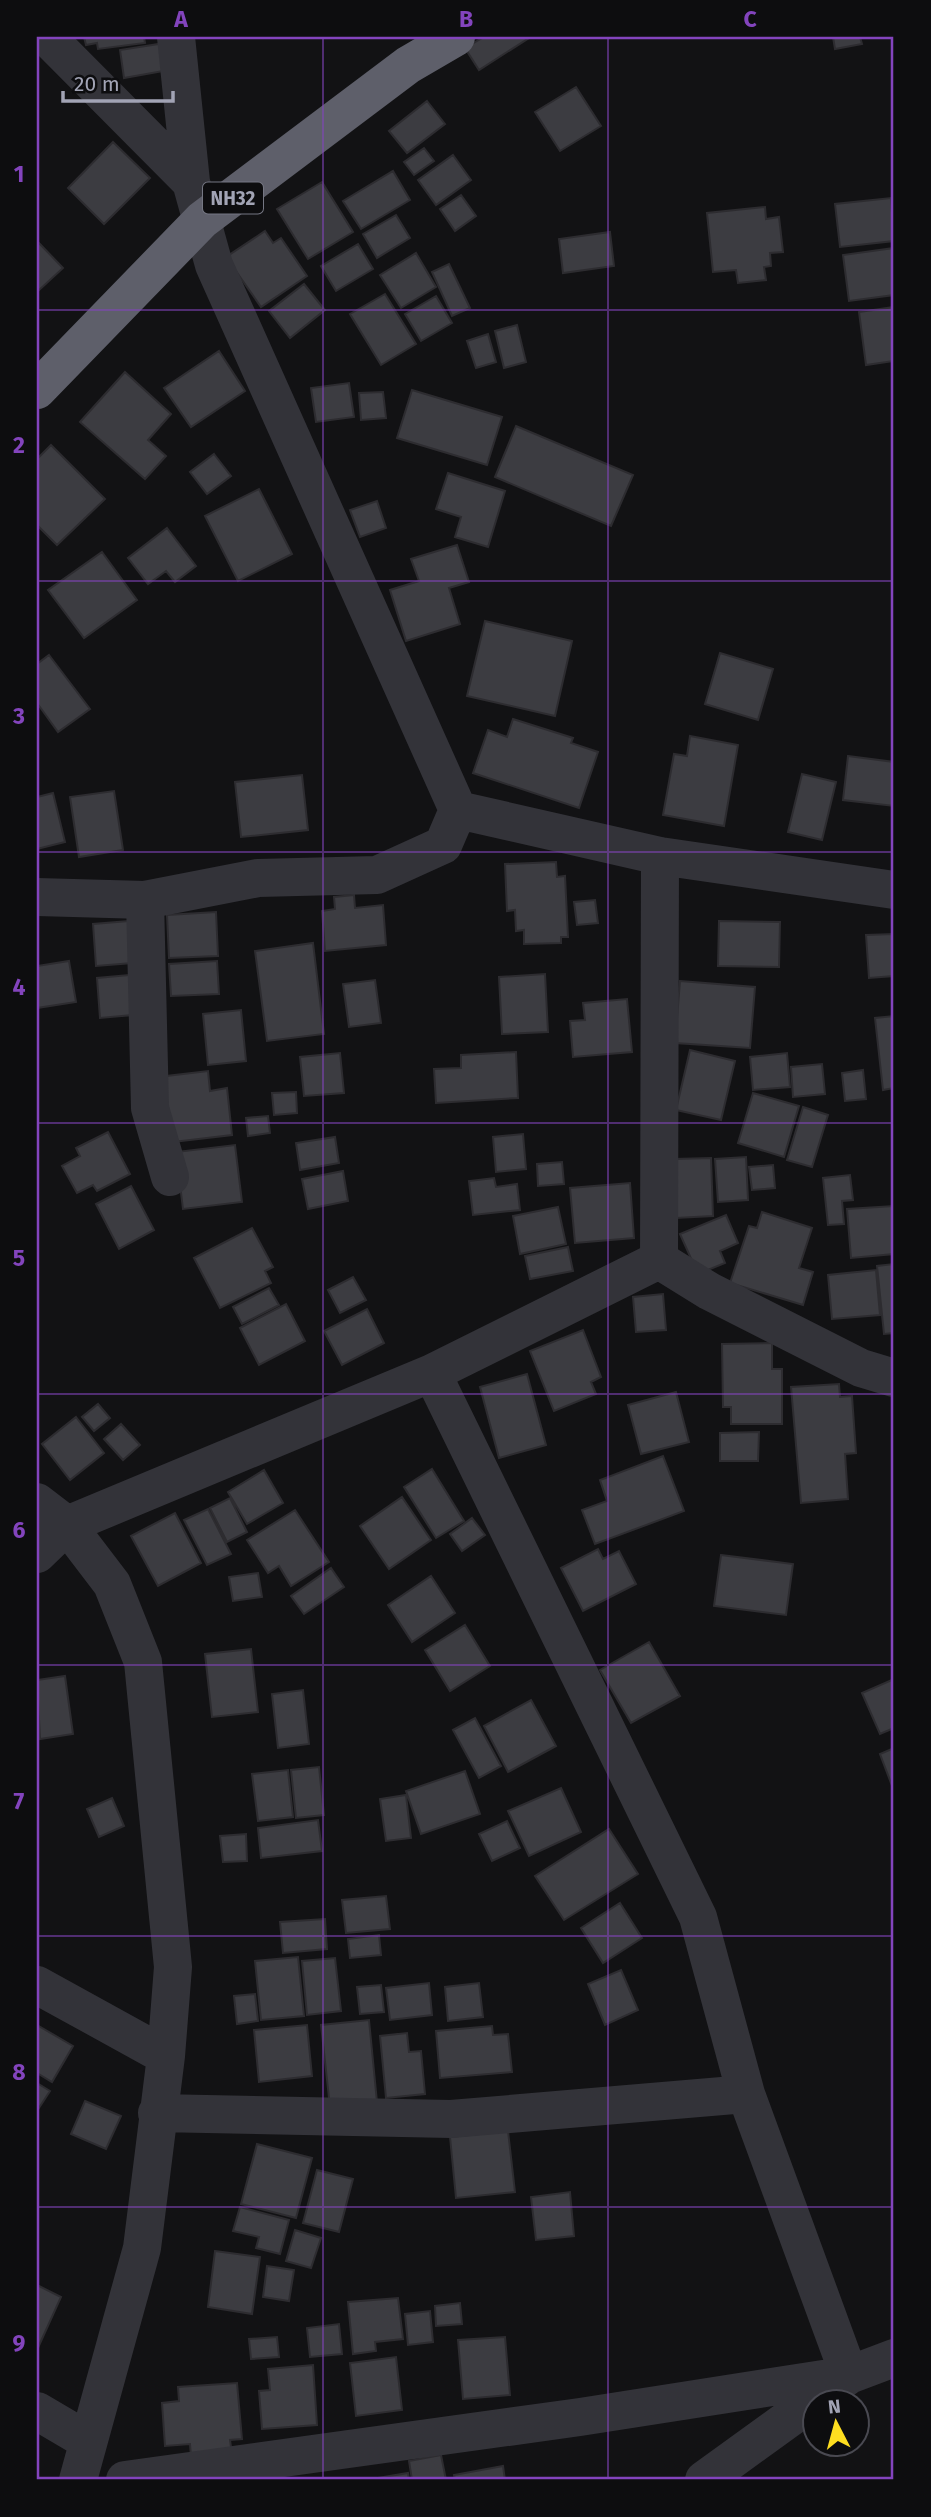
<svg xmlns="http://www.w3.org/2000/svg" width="931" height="2517" viewBox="0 0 931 2517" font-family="'Fira Sans',sans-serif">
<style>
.building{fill:#3c3c41;stroke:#2d2c30;stroke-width:2}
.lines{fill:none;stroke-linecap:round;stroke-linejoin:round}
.minor{stroke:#333339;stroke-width:38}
.highway{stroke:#5e5f6a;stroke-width:38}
.grid{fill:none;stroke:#8344bd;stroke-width:2;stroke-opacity:0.55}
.labels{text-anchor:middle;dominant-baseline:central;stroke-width:5;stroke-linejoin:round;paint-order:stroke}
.shield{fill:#0d0d0f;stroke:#757783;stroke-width:2}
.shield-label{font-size:19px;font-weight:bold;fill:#a2a4b5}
.neatline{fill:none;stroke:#8344bd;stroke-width:2.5}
.grid-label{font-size:23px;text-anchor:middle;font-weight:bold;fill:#8344bd}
</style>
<rect width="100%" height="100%" fill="#121214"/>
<path class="building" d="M84 37H144L145 43 98 49 97 43 86 45Z
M484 37H528L529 38 479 70 465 48Z
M833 37H860L862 44 835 49Z
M165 43 169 70 124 78 120 50Z
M576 87 601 126 560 151 535 112Z
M427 101 445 124 407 153 389 131Z
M113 142 150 178 104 224 68 188Z
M424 148 434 161 414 175 404 162Z
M453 155 471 180 436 205 418 180Z
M393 171 410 200 361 229 343 201Z
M322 182 353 232 308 259 277 209Z
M461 195 476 216 455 231 440 209Z
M891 198 894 241 840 247 835 204Z
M765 207 766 219 779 217 783 252 770 253 771 266 764 267 766 280 738 283 736 270 713 272 707 213Z
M396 215 410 238 377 258 363 234Z
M265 231 273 243 281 238 307 276 261 307 226 257Z
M610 232 614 266 563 273 559 239Z
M37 241 63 268 37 292Z
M358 244 373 269 336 291 321 266Z
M894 248V295L849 301 843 255Z
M416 253 436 287 401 308 380 275Z
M449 264 470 308 452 316 432 272Z
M304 284 325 310 290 338 269 311Z
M385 294 416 344 381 365 350 314Z
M436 296 452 323 421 341 405 314Z
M894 307V361L866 365 859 312Z
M517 325 526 362 504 368 495 331Z
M488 334 496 362 476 368 467 341Z
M219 351 245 391 191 427 164 388Z
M125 372 171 414 148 440 166 456 145 479 80 422Z
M349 383 354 417 316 422 311 388Z
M412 390 502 417 487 465 397 438Z
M383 392 386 418 361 420 359 393Z
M516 426 633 475 611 526 495 477Z
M51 445 105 499 57 545 37 525V459Z
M214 454 231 476 207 494 190 472Z
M448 473 505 491 488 547 455 537 461 517 436 509Z
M259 489 292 554 238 581 205 516Z
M377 501 386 528 360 537 350 510Z
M167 528 196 566 175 582 166 571 148 584 128 558Z
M457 545 469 582 449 588 460 624 406 641 390 590 419 581 411 559Z
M102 552 137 600 84 638 48 590Z
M485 621 572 641 555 716 467 696Z
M720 653 773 669 758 720 705 704Z
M49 655 90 709 58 732 37 703V664Z
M513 719 573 738 571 743 598 752 579 808 473 773 488 730 507 737Z
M690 736 738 745 724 826 663 815 674 754 687 756Z
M848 756 894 762V806L843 800Z
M802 774 836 782 822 840 788 832Z
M302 775 308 830 241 837 235 782Z
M114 791 123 850 79 857 70 797Z
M53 793 65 842 37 849V797Z
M556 862 557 877 565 876 568 937H561V943L524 944V930L516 931 515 910 507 911 505 864Z
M354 895 355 908 383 905 386 945 325 951 322 911 335 909 334 897Z
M595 900 598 923 577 925 574 902Z
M216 912 218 956 169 958 167 915Z
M141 920 145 962 96 966 93 924Z
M719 921 780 922 779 967 718 966Z
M894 934V976L869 978 866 935Z
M313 943 324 1034 267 1041 255 951Z
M69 961 76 1002 37 1008V966Z
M217 961 219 994 171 996 169 964Z
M140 974 144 1014 100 1018 97 978Z
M545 974 548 1032 502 1034 499 977Z
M375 980 381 1023 349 1027 343 984Z
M680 981 755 987 750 1048 675 1043Z
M627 999 632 1052 573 1057 570 1021 585 1020 583 1003Z
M241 1010 246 1061 208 1065 203 1014Z
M894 1016V1088L883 1090 875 1018Z
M690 1050 735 1061 721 1120 676 1110Z
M516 1052 518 1098 436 1103 434 1069 461 1068V1055Z
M340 1053 344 1093 304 1096 300 1057Z
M787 1053 790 1087 753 1090 750 1057Z
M822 1064 825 1094 793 1097 791 1067Z
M863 1070 866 1099 845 1101 842 1073Z
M208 1071 210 1091 227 1088 232 1135 165 1143 158 1077Z
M296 1092 297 1113 274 1115 272 1093Z
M753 1093 799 1106 784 1157 738 1143Z
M803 1107 828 1115 812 1167 787 1160Z
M268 1116 270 1133 248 1136 246 1118Z
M108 1132 130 1174 97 1191 93 1185 77 1193 62 1166 80 1156 76 1148Z
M523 1134 526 1169 496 1172 493 1137Z
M335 1137 339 1163 300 1170 296 1143Z
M235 1145 242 1202 183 1209 176 1152Z
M746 1157 748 1200 718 1202 715 1159Z
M711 1158 713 1216 676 1218 674 1159Z
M562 1162 564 1184 538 1186 537 1164Z
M773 1165 775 1188 752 1190 749 1167Z
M343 1171 348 1201 308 1209 302 1179Z
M850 1175 853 1200 842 1201 844 1224 828 1225 823 1178Z
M494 1178 496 1187 517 1184 520 1210 473 1215 469 1181Z
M630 1183 634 1238 575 1243 570 1188Z
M131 1186 154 1230 119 1249 96 1204Z
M894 1206V1254L851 1258 847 1209Z
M558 1207 566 1244 520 1254 513 1216Z
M762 1212 812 1228 799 1268 813 1272 803 1305 730 1283 749 1226 757 1228Z
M726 1215 738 1243 720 1251 725 1263 698 1274 680 1234Z
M252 1228 273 1267 265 1271 271 1283 220 1308 194 1258Z
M568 1247 573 1271 530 1279 525 1256Z
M894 1264V1333L884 1334 877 1266Z
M876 1270 880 1315 832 1319 828 1275Z
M353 1277 366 1300 340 1313 328 1290Z
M269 1288 279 1305 242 1324 233 1307Z
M663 1294 666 1330 636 1332 633 1297Z
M286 1304 305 1341 259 1365 240 1328Z
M367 1309 384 1343 342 1365 324 1331Z
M583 1330 601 1377 591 1382 596 1394 554 1411 530 1351Z
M772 1343V1369H782V1424H731V1407H723L722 1344Z
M527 1374 546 1445 499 1458 480 1387Z
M839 1384 840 1397 852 1396 856 1453 845 1454 848 1499 801 1503 791 1387Z
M676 1392 689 1442 641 1454 628 1405Z
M98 1404 110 1418 94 1431 82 1417Z
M76 1417 104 1453 70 1480 42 1444Z
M121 1424 140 1445 123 1460 104 1439Z
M759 1432 758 1461H720V1433Z
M663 1456 684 1511 595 1544 582 1510 607 1501 600 1480Z
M432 1469 464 1521 436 1538 404 1487Z
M264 1470 283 1503 247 1524 228 1492Z
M402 1497 431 1540 389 1569 360 1526Z
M230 1498 247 1532 227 1542 210 1508Z
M208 1509 231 1554 207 1565 184 1520Z
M295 1510 329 1562 291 1586 279 1566 268 1573 247 1540Z
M175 1513 201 1563 158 1586 131 1536Z
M472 1518 485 1535 462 1551 450 1534Z
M598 1549 603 1559 619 1551 636 1584 583 1611 561 1568Z
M721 1555 793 1564 786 1615 714 1606Z
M331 1568 344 1587 304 1614 291 1596Z
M258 1573 262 1597 233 1601 229 1577Z
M431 1576 455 1613 412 1642 388 1605Z
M465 1625 490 1666 450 1691 425 1650Z
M649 1642 680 1696 631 1723 600 1670Z
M251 1649 258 1712 212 1717 205 1654Z
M65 1676 73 1734 40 1739 37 1680Z
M894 1679V1728L880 1734 862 1693Z
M303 1690 309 1744 278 1748 272 1694Z
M531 1700 556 1746 508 1772 484 1726Z
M475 1718 501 1766 479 1778 453 1730Z
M894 1748V1791L880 1754Z
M319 1767 324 1815 296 1818 291 1770Z
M288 1770 293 1817 258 1821 252 1774Z
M465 1771 480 1814 421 1834 406 1791Z
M561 1788 581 1832 529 1856 508 1811Z
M406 1795 411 1838 386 1841 380 1799Z
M112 1798 124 1826 99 1837 87 1809Z
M318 1820 322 1851 261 1858 258 1828Z
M507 1821 520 1848 492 1861 479 1834Z
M609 1829 638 1874 564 1920 535 1876Z
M246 1834 247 1861 223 1862 220 1836Z
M386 1896 390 1929 346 1933 342 1900Z
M620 1903 642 1938 603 1963 581 1928Z
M325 1919 327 1949 283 1953 280 1922Z
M379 1935 381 1955 350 1958 348 1939Z
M298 1957 304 2016 261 2020 255 1961Z
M335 1958 341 2011 307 2015 302 1961Z
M621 1970 638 2010 605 2025 588 1984Z
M429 1983 432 2015 390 2020 386 1988Z
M479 1983 483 2017 448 2021 445 1987Z
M381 1985 384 2012 360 2014 357 1987Z
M255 1994 258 2021 237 2024 234 1996Z
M369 2020 377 2102 330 2107 321 2025Z
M37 2025 73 2046 52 2082 37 2073Z
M307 2025 312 2076 259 2082 254 2030Z
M492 2026 493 2035 508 2034 512 2072 440 2078 436 2031Z
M407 2033 409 2052 421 2051 425 2094 386 2098 380 2036Z
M37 2083 50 2091 37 2111Z
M85 2101 121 2116 106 2149 71 2134Z
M508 2131 515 2192 456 2198 450 2137Z
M257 2144 312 2158 296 2218 241 2204Z
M317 2170 353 2179 339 2232 303 2223Z
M570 2192 574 2236 536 2240 531 2197Z
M240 2207 289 2220 280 2254 256 2248 259 2237 233 2231Z
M295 2230 321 2238 311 2268 286 2261Z
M215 2251 260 2257 252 2314 208 2307Z
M267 2266 294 2270 289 2301 263 2297Z
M37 2285 61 2297 37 2350Z
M398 2298 403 2339 375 2342 376 2351 353 2354 348 2302Z
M460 2303 462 2324 436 2326 435 2306Z
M430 2311 433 2342 408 2345 405 2314Z
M339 2324 342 2354 310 2357 307 2328Z
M277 2337 279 2357 251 2359 249 2339Z
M505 2337 510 2395 463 2399 458 2340Z
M396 2357 402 2410 356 2416 350 2363Z
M313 2365 317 2425 262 2429 259 2391 270 2390 268 2369Z
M237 2383 242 2439 230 2440 232 2454 191 2457 190 2444 165 2446 162 2403 179 2401 178 2387Z
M441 2455 446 2480H412L409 2461Z
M503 2466 505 2480H455L454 2475Z
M408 2473 409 2480H366Z"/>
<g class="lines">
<path class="minor" d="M47 37 191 182 214 265 458 810
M176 37 191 182
M660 856 659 1260 709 1291 861 1368 894 1378
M37 897 145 900 258 878 377 875 443 845 458 810 660 856 894 890
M145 900 150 1108 170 1177
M432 1373 698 1917 746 2094 849 2375 704 2480
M37 1502 67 1525 112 1584 143 1662 173 1967 166 2056 142 2248 78 2480
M37 1554 67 1525 432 1373 659 1260
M37 1985 166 2056
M157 2113 451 2119 746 2094
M37 2411 88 2441
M125 2480 580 2417 849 2375 894 2358"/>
<path class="highway" d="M37 390 202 220 408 65 456 37"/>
</g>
<path class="grid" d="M323 37V2480M608 37V2480M37 310H894M37 581H894M37 852H894M37 1123H894M37 1394H894M37 1665H894M37 1936H894M37 2207H894"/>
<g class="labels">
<rect class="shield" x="203" y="182.5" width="60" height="31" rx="5"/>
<g class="shield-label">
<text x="233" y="198">NH32</text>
</g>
</g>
<rect width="931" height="2517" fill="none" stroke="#0d0d0f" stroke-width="77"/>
<g transform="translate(836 2423) rotate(354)"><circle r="33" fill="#0d0d0f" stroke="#494951" stroke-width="2"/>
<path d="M0-5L12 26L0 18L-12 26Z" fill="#fede20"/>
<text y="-10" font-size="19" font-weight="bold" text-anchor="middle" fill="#a2a4b5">N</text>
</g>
<path d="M63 91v10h110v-10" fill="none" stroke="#a2a4b5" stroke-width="3.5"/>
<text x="74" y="91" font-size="21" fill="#a2a4b5" stroke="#0d0d0f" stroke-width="5" paint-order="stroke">20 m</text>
<rect x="38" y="38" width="854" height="2440" class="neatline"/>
<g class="grid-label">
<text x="181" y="27">A</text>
<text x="466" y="27">B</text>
<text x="750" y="27">C</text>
<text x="19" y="182">1</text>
<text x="19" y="453">2</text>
<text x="19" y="724">3</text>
<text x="19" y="995">4</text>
<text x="19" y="1266">5</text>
<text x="19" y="1538">6</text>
<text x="19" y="1809">7</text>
<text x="19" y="2080">8</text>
<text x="19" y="2351">9</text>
</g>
</svg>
